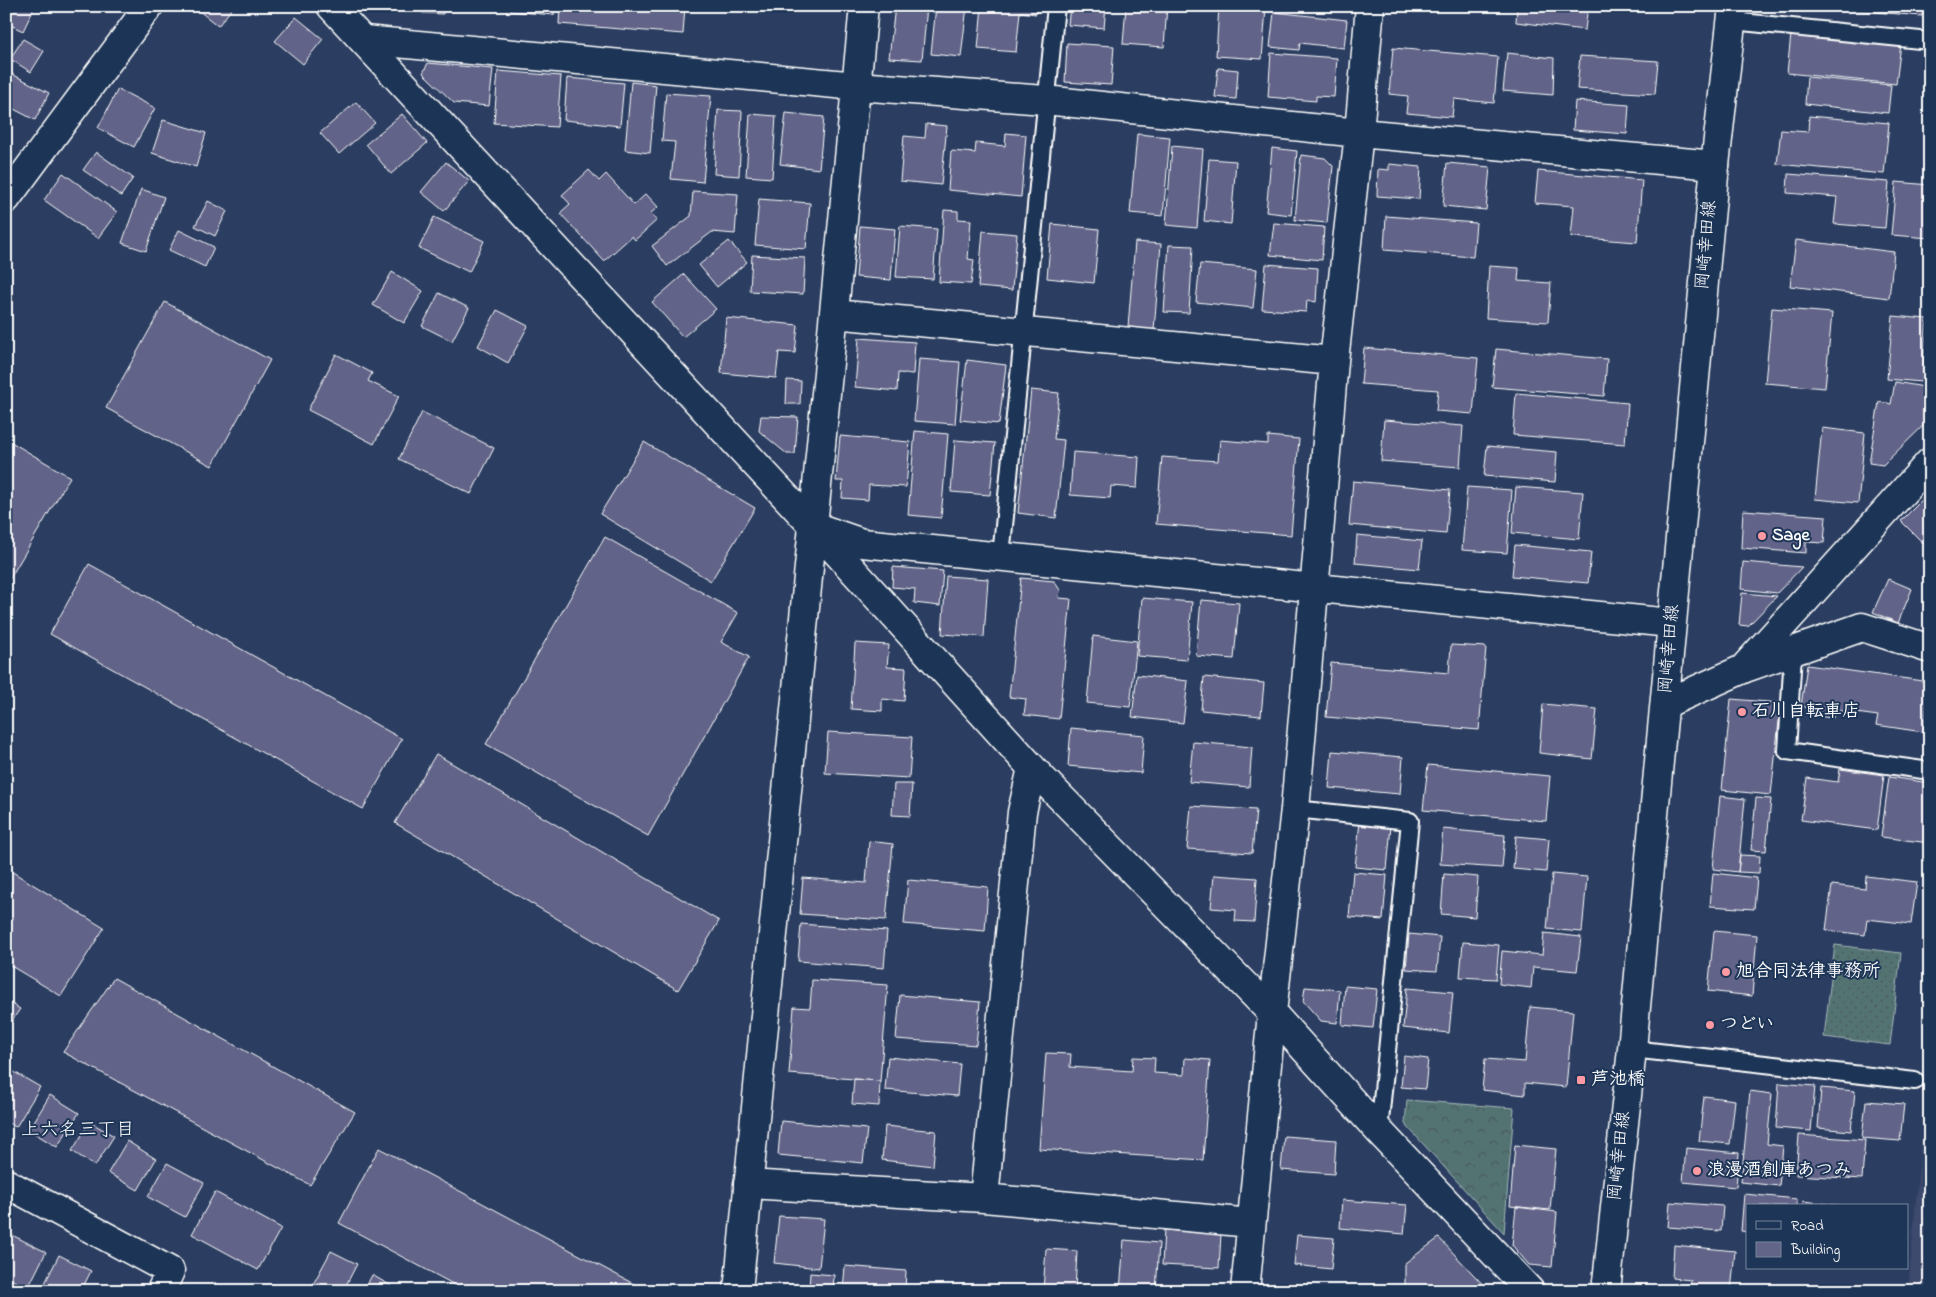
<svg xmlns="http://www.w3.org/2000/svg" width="1936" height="1297" viewBox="0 0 1936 1297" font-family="'Indie Flower','Klee One',sans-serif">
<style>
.built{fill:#3c496d}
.forest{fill:url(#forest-crowns);stroke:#a8b9b9}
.garden{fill:url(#garden-dots);stroke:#a8b9b9}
.building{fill:#626488;stroke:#fff}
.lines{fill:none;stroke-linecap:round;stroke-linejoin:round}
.service-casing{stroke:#fff;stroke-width:20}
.minor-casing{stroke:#fff;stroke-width:31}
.tertiary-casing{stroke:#fff;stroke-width:31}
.secondary-casing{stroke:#fff;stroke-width:31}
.service{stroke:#1d3557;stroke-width:16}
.minor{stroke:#1d3557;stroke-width:28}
.tertiary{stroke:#1d3557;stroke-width:28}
.secondary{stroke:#1d3557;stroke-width:28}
.poi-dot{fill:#ff9aa2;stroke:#1d3557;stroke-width:2}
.labels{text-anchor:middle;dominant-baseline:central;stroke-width:4;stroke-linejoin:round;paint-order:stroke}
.street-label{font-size:18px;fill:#fff;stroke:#1d3557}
.poi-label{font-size:18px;font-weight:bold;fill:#fff;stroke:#1d3557;text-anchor:start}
.neighbourhood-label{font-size:19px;fill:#fff;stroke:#1d3557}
</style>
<defs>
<pattern id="forest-crowns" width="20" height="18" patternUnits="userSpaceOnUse" patternTransform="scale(1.25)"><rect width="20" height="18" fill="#527373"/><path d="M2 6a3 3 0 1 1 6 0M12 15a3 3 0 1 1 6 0" fill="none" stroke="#4e5a5a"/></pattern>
<pattern id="garden-dots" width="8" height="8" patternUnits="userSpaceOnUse" patternTransform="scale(1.25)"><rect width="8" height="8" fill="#527373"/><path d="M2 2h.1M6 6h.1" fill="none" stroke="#4e5a5a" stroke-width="1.8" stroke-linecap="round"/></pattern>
</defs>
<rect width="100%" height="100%" fill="#2b3e61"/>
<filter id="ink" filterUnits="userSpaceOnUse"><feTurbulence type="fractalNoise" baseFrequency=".02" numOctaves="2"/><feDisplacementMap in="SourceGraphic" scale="10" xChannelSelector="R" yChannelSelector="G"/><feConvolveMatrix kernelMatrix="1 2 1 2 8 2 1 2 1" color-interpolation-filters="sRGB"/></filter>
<g filter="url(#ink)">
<path class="built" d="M1930 1041V1291H1908Z"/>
<path class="forest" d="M1407 1100 1514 1108 1504 1233 1405 1124Z"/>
<path class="garden" d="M1835 945 1901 953 1890 1045 1824 1037Z"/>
<path class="building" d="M6 6H35L23 31 6 23Z
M193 6H234L218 26Z
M369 6H410V11L372 9Z
M423 6H444L443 14 422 13Z
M510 6H555L554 15 510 11Z
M560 6H685L683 34 559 24Z
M895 6H927L922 60 889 58Z
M936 6H967L961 57 931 54Z
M982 6H1037L1036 14 1020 12 1016 52 978 49Z
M1070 6H1106L1104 28 1068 25Z
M1126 6H1167L1164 47 1123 44Z
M1219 6 1266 8 1262 59 1216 56Z
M1517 6H1588L1585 30 1516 22Z
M1804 6H1923L1922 16Z
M1274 12 1347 20 1344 48 1300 43 1299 50 1270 47Z
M296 17 323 39 303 64 275 41Z
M1791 34 1901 44 1896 84 1787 73Z
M23 39 44 51 31 72 10 59Z
M1067 43 1114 46 1111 85 1065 82Z
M1393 48 1498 57 1494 103 1454 99 1452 117 1406 113 1408 96 1389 94Z
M1271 53 1337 58 1334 97 1316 96V101L1268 97Z
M1507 53 1554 58 1553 95 1503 91Z
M1580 56 1658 61 1655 94 1577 89Z
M428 63 493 69 489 106 454 103 423 73Z
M1218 68 1238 70 1236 99 1215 97Z
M6 71 49 93 35 120 6 105Z
M498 71 561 76 557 127 494 123Z
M1807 77 1891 85 1888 113 1805 104Z
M567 78 624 83 620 126 564 120Z
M631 82 656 85 650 153 625 150Z
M118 89 155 108 134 147 98 128Z
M666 93 711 96 703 182 671 179 675 142 662 141Z
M1575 101 1629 105 1627 134 1573 130Z
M356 102 375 123 339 154 320 133Z
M718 110 742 111 739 176 714 174Z
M786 113 824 117 819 169 780 164Z
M402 114 427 143 391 174 366 144Z
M750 114 776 116 772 178 746 176Z
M1809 116 1889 123 1884 174 1777 164 1781 130 1808 132Z
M163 120 206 133 196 167 152 153Z
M926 124 947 126 941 185 900 181 904 136 925 138Z
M1006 133 1026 135 1021 197 948 190 951 151 975 153 976 143 1005 146Z
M1137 134 1170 137 1163 216 1130 213Z
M1172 146 1203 149 1197 228 1166 225Z
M1272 148 1297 151 1291 215 1266 212Z
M96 152 133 178 121 196 83 170Z
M1301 155 1325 158 1333 166 1327 223 1295 220Z
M1209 159 1236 161 1231 224 1204 221Z
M446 162 469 181 444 211 421 192Z
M1447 163 1490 167 1486 210 1443 206Z
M1389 164 1421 167 1419 199 1377 196 1378 169 1389 170Z
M589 170 599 181 606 174 634 205 646 194 658 207 651 213 657 220 635 240 632 236 604 261 560 213 570 204 562 195Z
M1538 171 1642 180 1637 242 1571 237 1574 206 1535 203Z
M63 173 117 212 98 238 44 200Z
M1788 174 1889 182 1885 228 1834 224 1837 197 1787 193Z
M1896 182 1930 185V238L1891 235Z
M141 189 164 197 146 251 122 243Z
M693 191 738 194 735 234 712 232 667 266 652 246 691 216Z
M759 199 810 203 806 249 755 245Z
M208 201 227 211 215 236 195 226Z
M944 210 958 211V219L971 220 968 259 974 260 971 284 939 282Z
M1386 216 1476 223 1473 257 1384 250Z
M434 217 484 241 469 272 419 248Z
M1274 223 1324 227 1322 260 1270 255Z
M1052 224 1099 229 1094 283 1047 278Z
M860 226 895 229 891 280 856 277Z
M900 226 937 229 933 279 896 277Z
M179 230 214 247 205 267 169 250Z
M983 231 1017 234 1012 290 978 287Z
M1796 240 1894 252 1889 298 1790 286Z
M729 241 747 262 717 287 699 265Z
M1135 242 1161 244 1154 330 1128 327Z
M1169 245 1193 246 1189 313 1164 312Z
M752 255 805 258 803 294 750 291Z
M1200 264 1257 269 1253 308 1196 302Z
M1266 264 1318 268 1316 302 1307 300 1306 312 1262 309Z
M1489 266 1519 268 1518 281 1551 283 1548 322 1486 318Z
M392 272 423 291 404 323 373 305Z
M684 274 716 309 683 337 652 302Z
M439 293 469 308 452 341 422 326Z
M165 302 270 360 212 466 106 408Z
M1772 308 1832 313 1825 388 1765 383Z
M497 310 528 326 508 363 478 346Z
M1893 316 1927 319 1922 382 1887 379Z
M726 318 798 325 795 353 779 352 776 378 721 373Z
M859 338 915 342 913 374 898 373 897 391 855 387Z
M1364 348 1478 358 1473 414 1436 411 1438 390 1361 384Z
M1496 349 1607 359 1604 396 1492 387Z
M336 354 372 373 368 381 399 396 374 444 308 410Z
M919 359 960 362 955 424 914 421Z
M967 360 1006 365 999 424 960 420Z
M787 380 801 381 800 404H786Z
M1895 382 1930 388V419L1883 465 1869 463 1879 402 1891 404Z
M1031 390 1059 393 1054 439 1064 440 1056 518 1018 513Z
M1516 393 1628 403 1625 444 1513 435Z
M422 412 494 448 471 494 399 459Z
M761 416 798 417 795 454H787L759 431Z
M1384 420 1463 426 1460 467 1381 461Z
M1822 428 1865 433 1858 503 1815 499Z
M915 431 948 434 941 518 908 515Z
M840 436 910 442 906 487 869 485 868 500 842 498 843 481H836Z
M1268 436 1299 439 1291 535 1156 524 1162 457 1218 461 1220 440 1268 444Z
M6 439 70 477 6 585Z
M955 440 995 443 990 495 951 492Z
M644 442 755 508 711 581 600 514Z
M1487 446 1557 452 1555 482 1484 476Z
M1073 452 1139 457 1137 488 1111 486 1110 498 1070 495Z
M1353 481 1450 490 1446 534 1349 525Z
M1467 487 1512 490 1507 553 1462 550Z
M1516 487 1583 492 1579 539 1512 533Z
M1930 492V550L1901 521Z
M1743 510 1826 516 1824 543 1806 542V553L1741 548Z
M1357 535 1422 541 1419 569 1355 563Z
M605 537 738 613 721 642 749 657 648 836 486 744Z
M1515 545 1591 552 1588 583 1512 576Z
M1743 562 1802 567 1777 593 1741 589Z
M89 564 402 739 363 809 50 634Z
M893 567 943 571 940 606 914 603 915 589 892 587Z
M946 576 988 579 984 637 942 634Z
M1021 578 1054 581 1060 590 1059 598 1071 599 1059 719 1024 715 1026 699 1009 697Z
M1888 579 1912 589 1898 623 1873 612Z
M1742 593 1777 596 1748 626 1739 625Z
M1142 598 1192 602 1187 660 1137 656Z
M1201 600 1239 603 1234 659 1196 656Z
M1093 636 1137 641 1130 707 1087 703Z
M855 643 889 645 887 667 906 668 904 701 882 699V711L851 709Z
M1451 645 1486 647 1479 730 1326 717 1331 663 1449 673Z
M1807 665 1930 682 1923 732 1876 725 1878 716 1834 710 1833 718 1808 715 1809 708 1801 706Z
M1137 675 1188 681 1183 723 1132 717Z
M1204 677 1264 683 1261 716 1201 710Z
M1731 699 1781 703 1771 795 1722 790Z
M1543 704 1597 709 1592 759 1539 753Z
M1071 728 1144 735 1141 773 1068 766Z
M828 732 912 737 909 778 825 773Z
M1193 742 1252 747 1249 787 1189 782Z
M1332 751 1403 757 1400 794 1329 788Z
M436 754 719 921 678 990 395 823Z
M1428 765 1550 776 1546 821 1423 810Z
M1840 769 1884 775 1877 830 1801 820 1807 778 1838 782Z
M1889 777 1930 783V843L1881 837Z
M894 784H912L910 816 892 815Z
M1720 796 1745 799 1738 872 1713 869Z
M1756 798 1771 799 1766 851 1751 850Z
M1191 806 1256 810 1252 853 1187 849Z
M1360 822 1391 826 1387 870 1355 867Z
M1443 829 1505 835 1502 868 1440 864Z
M1516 836 1549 839 1546 872 1513 869Z
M869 841 893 844 886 920 800 914 803 878 866 883Z
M1740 855 1760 856 1759 873 1738 872Z
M6 868 104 928 61 996 6 963Z
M1353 872 1387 875 1383 920 1349 917Z
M1713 873 1757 878 1754 909 1710 906Z
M1444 874 1478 877 1475 917 1441 914Z
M1552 874 1587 877 1582 932 1547 929Z
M1214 875 1257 878 1254 922 1235 921 1236 910 1211 908Z
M1866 876 1917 882 1911 924 1867 919 1865 935 1826 930 1832 885 1865 889Z
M908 880 988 887 985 931 904 924Z
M801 924 887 931 884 968 798 961Z
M1714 931 1757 935 1752 996 1708 991Z
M1544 933 1581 937 1577 971 1533 967 1531 988 1499 984 1502 951 1542 955Z
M1409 934 1440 937 1437 971 1406 969Z
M1463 942 1499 945 1496 979 1460 977Z
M114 978 355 1112 310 1185 63 1052Z
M812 980 888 985 880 1081 789 1074 794 1007 810 1008Z
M1345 986 1377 989 1373 1028 1342 1025Z
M1305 987 1340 990 1337 1023 1321 1021 1303 1001Z
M1407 988 1453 992 1449 1033 1403 1028Z
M900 995 980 1002 976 1045 896 1039Z
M6 1000 20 1009 6 1029Z
M1530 1007 1573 1011 1566 1087 1525 1083V1095L1482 1090 1485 1059 1525 1062Z
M1046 1053 1071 1054 1070 1067 1132 1071 1133 1057 1155 1058 1154 1073 1184 1075 1185 1058 1210 1060 1203 1160 1039 1149Z
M1404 1056 1428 1059 1425 1089 1401 1087Z
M888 1057 960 1064 957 1096 885 1090Z
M9 1069 40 1087 16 1127 6 1122V1073Z
M854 1079 880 1081 879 1106 852 1104Z
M1779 1083 1815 1086 1811 1131 1776 1128Z
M1821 1088 1855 1091 1851 1131 1818 1128Z
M1750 1091 1772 1094 1767 1144 1783 1146 1779 1186 1741 1182Z
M50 1095 79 1113 57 1147 29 1130Z
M1704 1096 1735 1100 1730 1144 1699 1141Z
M1866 1101 1904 1104 1900 1141 1862 1138Z
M781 1121 867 1129 863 1163 778 1155Z
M90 1122 114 1136 95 1166 72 1151Z
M885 1126 936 1131 933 1166 882 1160Z
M1799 1135 1865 1140 1862 1179 1796 1175Z
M1284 1136 1336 1140 1334 1174 1281 1170Z
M127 1141 156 1159 138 1190 108 1173Z
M1515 1145 1556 1149 1550 1210 1510 1206Z
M379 1148 647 1291H466L339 1223Z
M1686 1148 1739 1153 1736 1187 1683 1182Z
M167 1163 204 1183 185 1217 148 1197Z
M215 1192 281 1228 258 1270 192 1234Z
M1744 1194 1797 1199V1206H1747V1232L1741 1231Z
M1342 1200 1407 1205 1404 1234 1340 1228Z
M1803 1201 1845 1206H1802Z
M1670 1202 1723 1206 1721 1231 1668 1227Z
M1516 1207 1557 1212 1552 1267 1529 1265 1512 1245Z
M779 1216 824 1219 819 1268 774 1263Z
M1164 1230 1221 1234 1219 1268 1162 1265Z
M12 1235 46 1252 28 1288 6 1277V1247Z
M1297 1235 1334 1238 1331 1269 1294 1265Z
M1439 1238 1489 1291H1405V1263Z
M1124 1240 1159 1243 1156 1291H1120Z
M1674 1245 1735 1251 1731 1291H1690L1691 1280 1672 1278Z
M1046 1249 1077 1251 1075 1291H1043Z
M331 1251 357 1264 343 1291H312L310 1290Z
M59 1255 91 1271 81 1291H41Z
M845 1266 906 1271 905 1291H843Z
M810 1273 834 1275 833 1291H809Z
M372 1275 400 1291H364Z
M101 1284 112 1291H97Z
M1168 1287 1209 1291H1167Z
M925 1289 965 1291H925Z"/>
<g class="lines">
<g class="service-casing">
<path id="service" d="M1732 21 1930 41
M1001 556 1056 6
M1793 653 1787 751 1930 771
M1295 809 1410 821 1379 1131
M1632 1049 1915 1081"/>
</g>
<g class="minor-casing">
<path id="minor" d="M864 6 813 526 862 543 1671 623
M364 40 857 86 1045 100 1359 133 1715 165
M6 199 149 6
M834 314 1334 361
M1745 668 1862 627 1930 649
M1665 704 1743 669 1930 462
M6 1183 170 1271 161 1291
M748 1184 984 1198 1251 1223
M984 1198 1022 812 1032 768
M1245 1291 1272 1013 1295 809 1334 361 1359 133 1370 6"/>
</g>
<g class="tertiary-casing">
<path id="tertiary" d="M331 6 813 526 1032 768 1272 1013 1379 1131 1530 1291
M738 1291 813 526"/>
</g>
<g class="secondary-casing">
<path id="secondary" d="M1606 1291 1632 1049 1715 165 1733 6"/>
</g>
<use href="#service" class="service"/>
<use href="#minor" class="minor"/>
<use href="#tertiary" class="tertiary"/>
<use href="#secondary" class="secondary"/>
</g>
</g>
<g class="poi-dot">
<circle cx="1762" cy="536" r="5"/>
<circle cx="1742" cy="712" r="5"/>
<circle cx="1726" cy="972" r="5"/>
<circle cx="1710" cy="1025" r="5"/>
<rect x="1576" y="1075" width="10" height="10" rx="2.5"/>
<circle cx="1697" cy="1171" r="5"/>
</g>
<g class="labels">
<g class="street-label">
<text transform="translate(1707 245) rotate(-85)">岡崎幸田線</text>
<text transform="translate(1670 649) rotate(-85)">岡崎幸田線</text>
<text transform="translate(1620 1156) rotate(-84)">岡崎幸田線</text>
</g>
<g class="poi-label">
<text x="1772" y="536">Sage</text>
<text x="1752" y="712">石川自転車店</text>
<text x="1736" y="972">旭合同法律事務所</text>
<text x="1720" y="1025">つどい</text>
<text x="1591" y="1080">芦池橋</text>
<text x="1707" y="1171">浪漫酒創庫あつみ</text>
</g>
<g class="neighbourhood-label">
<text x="78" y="1130">上六名三丁目</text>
</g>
</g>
<rect width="1936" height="1297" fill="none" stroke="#1d3557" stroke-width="25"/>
<rect x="12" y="12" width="1911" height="1272" fill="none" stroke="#fff" stroke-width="2" filter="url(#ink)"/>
<rect x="1746" y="1204" width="162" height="65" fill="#1d3557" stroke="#77869a"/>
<rect x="1756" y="1221" width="25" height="8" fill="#1d3557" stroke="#77869a"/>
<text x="1791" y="1230" font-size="15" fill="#ffffff">Road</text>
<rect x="1756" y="1242" width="25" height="15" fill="#626488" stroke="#77869a"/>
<text x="1791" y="1254" font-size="15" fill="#ffffff">Building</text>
</svg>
